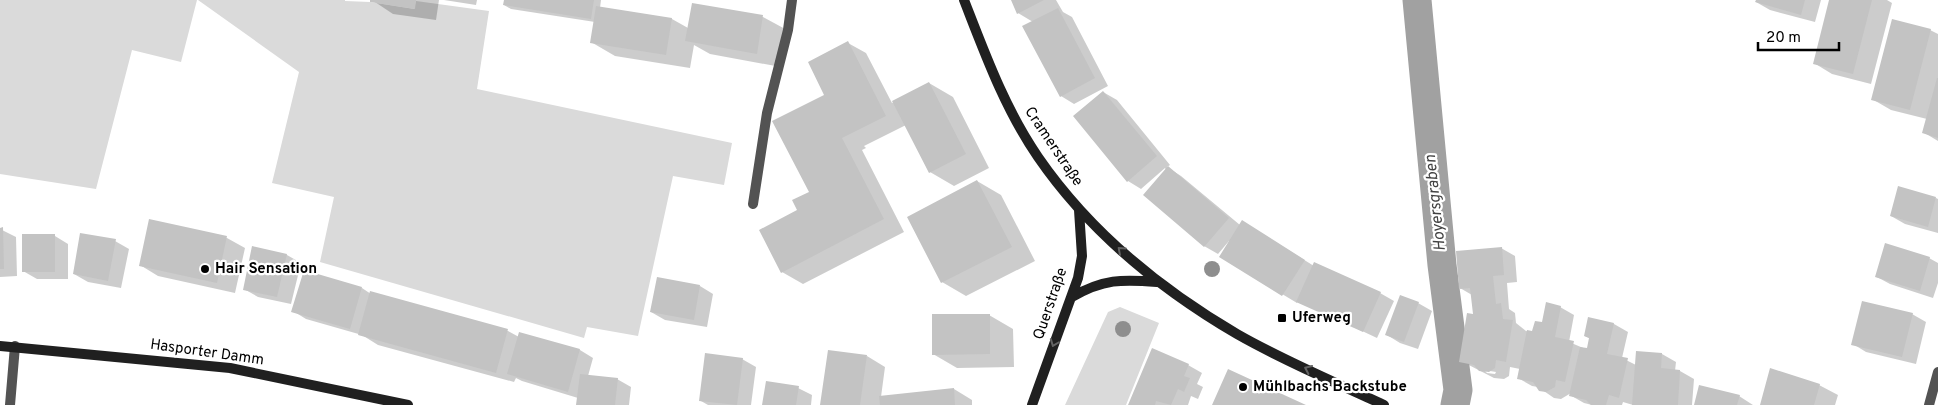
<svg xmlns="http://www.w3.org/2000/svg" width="1938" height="405" viewBox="0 0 1938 405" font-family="Overpass,sans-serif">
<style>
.green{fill:#dadada}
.shadow{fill:#0003;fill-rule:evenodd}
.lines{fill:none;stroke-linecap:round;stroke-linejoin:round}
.canal{stroke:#a1a1a1;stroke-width:29}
.building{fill:#c3c3c3}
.service{stroke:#535353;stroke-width:10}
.minor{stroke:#535353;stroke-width:10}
.secondary{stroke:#202020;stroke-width:10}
.tree{fill:#8e8e8e}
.oneway{stroke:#636363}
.poi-dot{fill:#000;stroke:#fff;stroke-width:2}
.labels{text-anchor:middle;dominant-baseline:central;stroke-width:4.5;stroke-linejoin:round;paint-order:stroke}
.street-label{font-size:15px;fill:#000;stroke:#fff}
.poi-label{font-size:15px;font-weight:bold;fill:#000;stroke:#fff;text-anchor:start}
.water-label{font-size:16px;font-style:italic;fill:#424242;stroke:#fff}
</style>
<rect width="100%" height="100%" fill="#fff"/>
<path class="green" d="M0 0H197L181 62 132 50 96 189 0 174Z
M198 0H345V1L370 2 414 9 416 1 489 11 477 89 732 143 724 185 673 176 638 336 587 327 584 338 320 262 334 197 272 183 299 72Z
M1120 307 1159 323 1126 405H1065L1108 312Z"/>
<path class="shadow" d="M372 0H439L436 20 393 14Z
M444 0H477L476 5Z
M505 0H601L600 8 672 19 688 28 693 4 763 17 787 30 781 67 710 54 694 45 690 68 615 56 591 42 595 22 511 9 504 5Z
M1013 0H1056L1063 12 1072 17 1108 86 1074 104 1061 96 1033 22 1018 13Z
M1757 0H1821L1815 22 1770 10 1756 2Z
M1830 0H1887L1892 3 1871 84 1832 74 1814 63Z
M1930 30 1938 34V141L1923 132 1927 119 1891 110 1872 99Z
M848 43 866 53 892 103 929 83 953 97 989 168 954 186 930 172 906 125 864 146 866 148 862 150 904 232 803 284 782 272 799 211 810 192 826 95Z
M1103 92 1117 100 1170 165 1167 167 1181 176 1240 225 1256 230 1314 266 1380 293 1394 301 1377 338 1298 301 1297 303 1221 257 1230 242 1229 241 1218 254 1204 246 1165 168 1141 189 1128 181Z
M977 181 1001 195 1035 261 966 296 942 282 909 217Z
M1936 198 1938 199V233L1905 224 1891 216Z
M150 220 227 238 245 248 235 293 158 276 140 265Z
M0 229 16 237 17 276 0 277Z
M55 236 68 244V279H37L23 271Z
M115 241 129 249 121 288 88 282 74 274Z
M253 247 287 255 301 263 291 304 258 297 244 289Z
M1501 248 1515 256 1517 282 1507 283 1509 309 1515 313 1516 323 1526 331 1533 332 1560 307 1574 315 1569 342 1588 350 1591 339 1585 336 1589 319 1614 324 1628 332 1622 358 1636 365 1662 354 1676 362 1675 371H1680L1694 379 1692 405H1633L1623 402 1622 405H1592L1584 403 1570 395 1571 393 1561 399 1554 398 1538 387 1532 386 1518 378 1520 369 1510 367 1509 376 1504 379 1494 378 1461 361 1474 315 1472 295 1460 288ZM1484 370 1496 372 1495 374 1487 373Z
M1929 258 1938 263V283L1933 298 1890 284 1877 277Z
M700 286 713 294 707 327 665 320 651 312Z
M362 288 371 294 508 331 519 337 580 350 593 358 588 376 617 379 631 387 629 405H578V398L522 381 516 378 514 382 378 345 362 335 306 319 293 311Z
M1418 303 1432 311 1418 349 1400 343 1387 335Z
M1912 314 1926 322 1916 364 1866 352 1853 344Z
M989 315 1013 329 1014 367 957 368 933 354Z
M867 356 885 367 881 397 954 389 972 400V405H822Z
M742 359 756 367 751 405H708L701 401Z
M1188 365 1202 373 1197 384 1203 387 1198 399 1191 396 1188 405H1129Z
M1819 385 1838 395 1835 405H1761Z
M798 388 812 395 811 405H764Z
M1739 396 1753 405H1695Z"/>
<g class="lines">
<path class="canal" d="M1417 0 1442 265 1458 390 1455 405"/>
</g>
<path class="building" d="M370 0H416L415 9 370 2Z
M504 0H594L591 19 503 5Z
M1011 0H1044L1017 14Z
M1756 0H1805L1801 15 1755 2Z
M1829 0H1872L1853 74 1813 64Z
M692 3 763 15 757 54 685 41Z
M596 6 672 18 666 55 590 43Z
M1058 8 1095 78 1060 97 1022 26Z
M1892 19 1931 29 1910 110 1871 100Z
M848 41 886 116 842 138 884 219 781 273 759 230 797 210 792 200 809 192 772 121 824 95 808 62Z
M1937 78H1938V138L1922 133Z
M929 82 966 154 929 173 892 101Z
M1103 91 1157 156 1127 182 1073 116Z
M1168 166 1229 218 1204 247 1143 195Z
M977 180 1012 247 941 283 907 217Z
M1898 186 1936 197 1928 227 1890 216Z
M149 219 227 236 217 283 139 266Z
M1242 220 1305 260 1282 296 1219 257Z
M3 227 4 269H0V228Z
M80 233 116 239 108 281 73 274Z
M22 234H55V272H22Z
M1885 243 1930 257 1920 291 1875 277Z
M252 246 287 254 277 297 243 290Z
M1502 247 1504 275 1493 276 1496 304 1501 303 1503 319 1513 320 1506 362 1496 360 1495 368 1489 372 1479 371 1474 365 1459 362 1467 313 1473 314 1470 288 1459 289 1456 251Z
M1314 262 1381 292 1363 332 1296 302Z
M304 270 362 287 350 329 291 312Z
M657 277 700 285 694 320 650 312Z
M370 291 508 329 496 373 358 335Z
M1400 295 1419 302 1404 342 1385 335Z
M1862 301 1913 313 1902 357 1851 345Z
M1546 302 1561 306 1555 337 1574 341 1565 382 1556 380 1555 387 1546 392 1539 391 1533 382 1517 379 1527 330 1532 331 1535 321 1542 322Z
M932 314H990V354L932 355Z
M1588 317 1614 323 1607 354 1628 358 1619 398 1609 395 1606 405H1591L1586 400 1569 396 1580 347 1587 348 1589 338 1584 336Z
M519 332 580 349 568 392 507 374Z
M1152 348 1189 364 1184 376 1190 378 1184 392 1178 389 1171 405 1156 401 1155 405H1128Z
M828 350 867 355 860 405H820Z
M1636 351 1662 353 1661 368 1680 370 1678 405H1632Z
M705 353 743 358 737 405 699 401Z
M1770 368 1820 384 1814 405H1760Z
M1228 369 1306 405H1212Z
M580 374 618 378 615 405H576Z
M766 381 799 386 796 405H762Z
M1699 385 1740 395 1737 405H1694Z
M954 388 955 405H880L879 396Z"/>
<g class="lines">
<path class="service" d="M753 204 767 113 788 30 792 0"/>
<path class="minor" d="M10 405 15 346
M1929 405 1938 372"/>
<path class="secondary" d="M964 0C985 54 1005 109 1038 157 1089 231 1160 289 1237 334 1284 361 1335 382 1384 405
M1072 297C1103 279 1122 279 1157 282
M0 346 230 368 408 405
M1032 405 1078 278 1082 256 1079 210"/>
</g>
<g class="tree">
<circle cx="1212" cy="269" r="8"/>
<circle cx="1123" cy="329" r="8"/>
</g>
<defs><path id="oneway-chevron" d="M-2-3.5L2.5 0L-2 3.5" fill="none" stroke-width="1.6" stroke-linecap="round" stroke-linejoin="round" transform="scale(1.25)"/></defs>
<g class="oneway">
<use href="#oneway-chevron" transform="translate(1121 250) rotate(-138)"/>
<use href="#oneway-chevron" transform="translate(1054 343) rotate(111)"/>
<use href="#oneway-chevron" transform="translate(1308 369) rotate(-155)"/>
</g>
<g class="poi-dot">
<circle cx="205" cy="269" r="5"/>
<rect x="1277" y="313" width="10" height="10" rx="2.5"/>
<circle cx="1243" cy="387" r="5"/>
</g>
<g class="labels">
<g class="street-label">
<text transform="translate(1053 147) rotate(56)">Cramerstraße</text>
<text transform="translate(1051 304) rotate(-71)">Querstraße</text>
<text transform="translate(207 353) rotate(8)">Hasporter Damm</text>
</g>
<g class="poi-label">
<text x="215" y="269">Hair Sensation</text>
<text x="1292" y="318">Uferweg</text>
<text x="1253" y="387">Mühlbachs Backstube</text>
</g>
<g class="water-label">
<text transform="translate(1436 203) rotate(-96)">Hoyersgraben</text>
</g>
</g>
<path d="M1758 42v8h81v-8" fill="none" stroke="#000000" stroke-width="2.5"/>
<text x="1766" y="42" font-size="15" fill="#000000" stroke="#ffffff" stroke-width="4" paint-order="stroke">20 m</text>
</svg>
